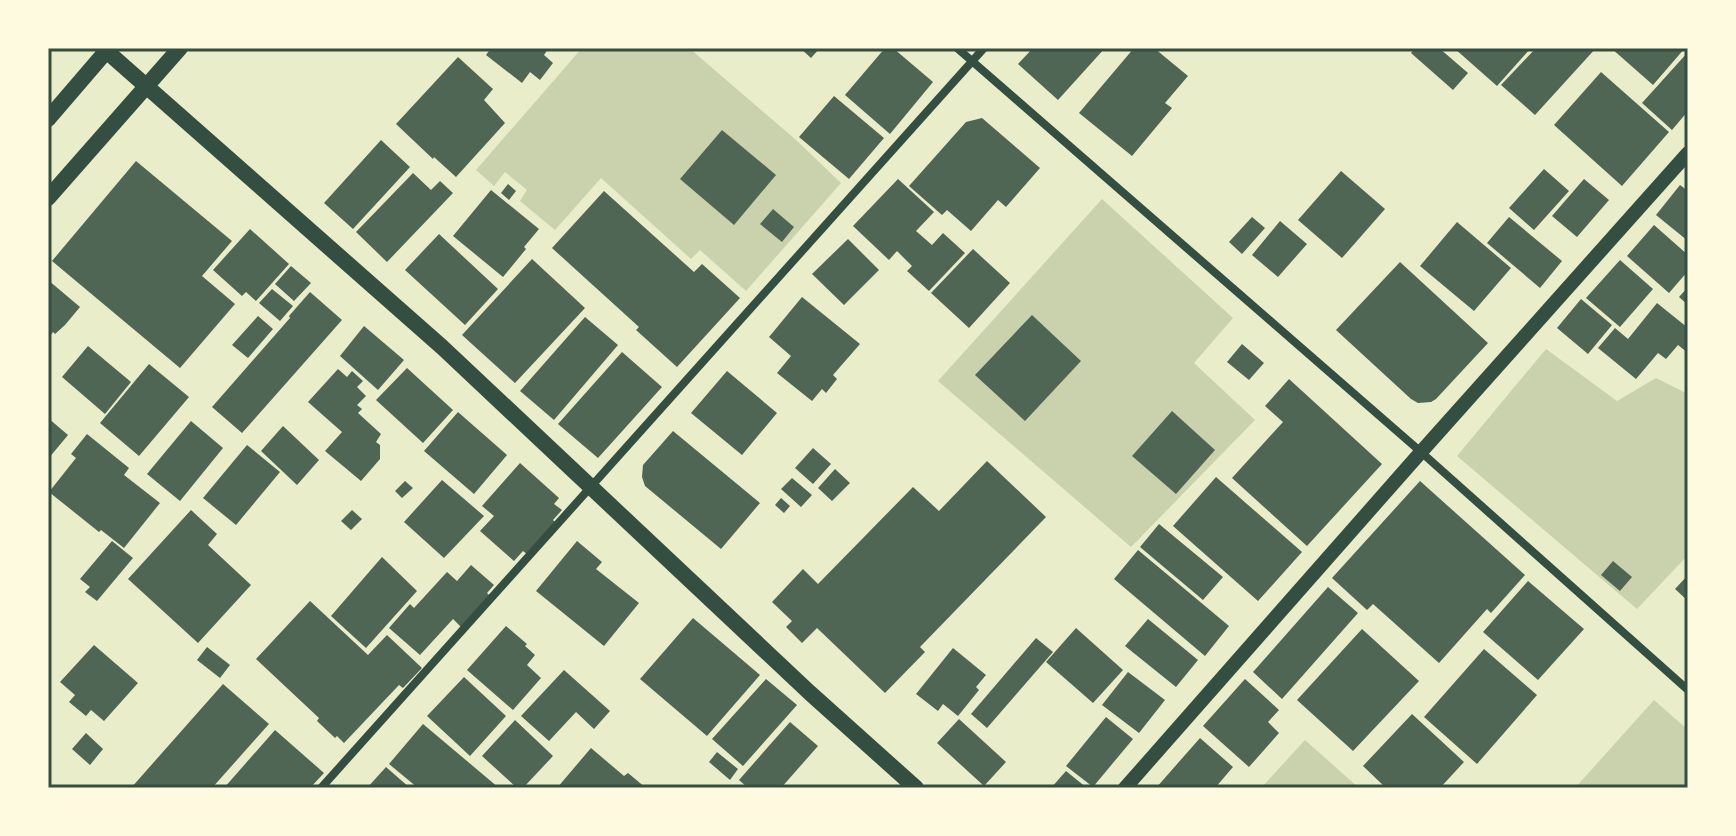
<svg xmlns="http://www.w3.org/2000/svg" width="1736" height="836" viewBox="0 0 1736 836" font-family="'Exo 2',sans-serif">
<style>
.green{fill:#cad2ad}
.building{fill:#4f6655}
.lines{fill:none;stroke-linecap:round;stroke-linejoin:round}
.minor{stroke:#344e41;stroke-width:8}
.tertiary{stroke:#344e41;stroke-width:14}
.secondary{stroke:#344e41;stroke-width:16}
.neatline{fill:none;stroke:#344e41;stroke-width:3}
</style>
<rect width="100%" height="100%" fill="#e9edc9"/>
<path class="green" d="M582 48H689L795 139 841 183 746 291 700 250 691 259 601 178 555 230 520 201 527 190 505 172 494 186 476 170Z
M1102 199 1233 318 1194 363 1255 420 1131 547 938 381Z
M1546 349 1617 401 1656 378 1688 394V555L1637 609 1457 456Z
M1654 700 1688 730V788H1575Z
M1305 740 1359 788H1261Z"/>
<path class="building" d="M491 48H547L548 49 544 55 553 63 540 80 530 72 522 83 486 55Z
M800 48H820L811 58Z
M885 48H893L933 82 890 134 845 95Z
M1033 48H1105L1058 100 1018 64Z
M1134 48H1154L1188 76 1165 103 1172 108 1132 156 1079 113Z
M1415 48H1439L1468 73 1453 90 1411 53Z
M1454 48H1531L1497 86Z
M1536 48H1596L1535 115 1501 85Z
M1611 48H1685L1653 85Z
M1688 52V111L1672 130 1642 103Z
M458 57 493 89 484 100 505 123 456 177 434 157 433 159 396 124Z
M1601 72 1669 132 1622 186 1554 125Z
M834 96 884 138 849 179 799 137Z
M982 118 1040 168 1006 207 998 200 971 231 947 210 942 215 909 186 966 122Z
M722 130 776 175 734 225 680 179Z
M381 140 410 167 353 229 324 203Z
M136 161 232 241 202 276 235 304 180 368 52 261Z
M1544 169 1569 191 1534 230 1509 208Z
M1341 171 1385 209 1342 258 1298 220Z
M413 173 431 190 440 181 453 193 387 262 356 232Z
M898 179 934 212 916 231 932 245 943 233 965 253 929 291 907 271 912 266 897 251 889 260 853 226Z
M1584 179 1609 200 1577 237 1552 216Z
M508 184 516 191 509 200 501 193Z
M1680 185 1688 191V241L1656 215Z
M491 190 539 229 524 247 526 249 503 277 453 236Z
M604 191 694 272 702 264 740 298 677 367 636 330 639 327 552 248Z
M773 209 794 227 782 242 760 224Z
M1252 217 1265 228 1242 254 1229 242Z
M1509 217 1562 261 1540 288 1487 243Z
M1280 221 1307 244 1278 277 1252 255Z
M1457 222 1511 268 1474 311 1420 266Z
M1654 225 1688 255V271L1669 293 1627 256Z
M250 229 289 264 256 301 246 292 242 296 213 270Z
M439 234 498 289 465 325 405 270Z
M848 239 879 270 844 305 812 274Z
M973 249 1010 283 969 328 931 293Z
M532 259 585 308 515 383 462 335Z
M1620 260 1653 289 1620 327 1586 298Z
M1400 262 1488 343 1436 399 1431 402 1418 403 1411 399 1336 330Z
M291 266 311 283 294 301 275 284Z
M48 280 80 307 65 325 55 334 53 332 48 339Z
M1688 287V305L1679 297Z
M272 289 293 306 280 321 259 303Z
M310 292 342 320 242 433 212 407 290 318 289 316Z
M802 297 860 344 833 375 837 379 826 393 822 389 812 401 777 373 791 356 769 337Z
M1581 299 1612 325 1588 354 1557 328Z
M1657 303 1688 328V353L1678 345 1666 359 1658 353 1636 379 1598 348 1615 328 1628 339Z
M1032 315 1081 361 1025 421 975 375Z
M258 316 273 329 248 358 232 345Z
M585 317 618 345 554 420 520 391Z
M364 326 404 360 378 390 340 356Z
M1242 344 1264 363 1249 380 1227 362Z
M88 346 131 382 105 414 62 377Z
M622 352 662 387 598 458 558 424Z
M149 364 189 397 139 456 100 423Z
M407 368 453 410 423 443 376 400Z
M338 369 347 377 352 371 363 381 357 387 366 396 357 405 362 409 358 413 381 434 376 442 380 445V459L361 481 325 451 342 432 308 402Z
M727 371 777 413 742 455 691 413Z
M1289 379 1382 464 1307 546 1232 478 1283 422 1265 406Z
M1172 411 1215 450 1176 494 1132 456Z
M458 412 507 455 474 494 424 451Z
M48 418 68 435 48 459Z
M191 421 223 448 180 501 147 474Z
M283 426 319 460 297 485 261 451Z
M673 431 760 503 721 549 645 486 642 477 643 465Z
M87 434 129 468 124 475 160 503 124 548 101 530 99 532 49 492 76 458 71 454Z
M247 445 280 472 236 525 203 498Z
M813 448 831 464 813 484 795 468Z
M987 461 1046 517 920 647 925 652 885 693 817 628 802 643 786 627 792 621 772 602 803 569 818 584 913 487 939 511Z
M520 463 559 498 554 504 562 510 553 520 556 523 528 555 523 551 514 561 480 531 494 516 482 506Z
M835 469 850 483 832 501 818 488Z
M1216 477 1302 552 1258 601 1173 526Z
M792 478 812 495 801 507 781 489Z
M442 480 484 516 444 558 404 522Z
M405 481 413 488 402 498 395 491Z
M1420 481 1525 575 1491 613 1487 609 1439 663 1373 604 1367 610 1332 578Z
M781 498 790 506 784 513 775 505Z
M191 510 217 534 208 545 251 585 198 643 128 579Z
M352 510 362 519 351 530 341 521Z
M1159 524 1223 577 1203 600 1140 547Z
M112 541 133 558 97 601 85 592 90 587 80 579Z
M577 541 602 562 596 569 639 603 604 646 536 591Z
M1138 550 1229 626 1205 656 1114 579Z
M382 557 417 591 366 648 331 616Z
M1613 561 1632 577 1620 591 1601 575Z
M471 565 494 585 487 593 490 596 461 627 453 619 420 655 389 628 410 604 414 608 447 572 457 581Z
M1688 575V601L1675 589Z
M1528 581 1584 629 1538 680 1483 632Z
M1328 587 1358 613 1282 699 1253 672Z
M310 601 368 655 387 635 422 668 403 688 399 685 344 743 337 736 335 738 317 721 319 718 256 659Z
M693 618 760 675 707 736 640 679Z
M1148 619 1198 660 1176 687 1125 646Z
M506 626 527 644 525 646 535 655 527 665 541 678 513 710 467 670Z
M1076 628 1123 670 1093 703 1046 662Z
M1362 629 1419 681 1353 751 1297 700Z
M1036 638 1053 652 987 728 971 714Z
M94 645 138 683 104 721 91 710 86 716 69 702 75 695 60 682Z
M207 647 230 665 220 678 197 660Z
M953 648 986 675 976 687 979 690 958 716 943 704 938 711 916 694Z
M1484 649 1537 695 1477 764 1424 717Z
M564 670 610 711 594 729 576 712 549 741 521 716Z
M1128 672 1165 700 1139 733 1102 705Z
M464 677 506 716 470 756 427 716Z
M766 679 797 705 743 766 712 739Z
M1245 679 1279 710 1268 722 1279 733 1249 767 1203 726Z
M223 684 269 724 212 788H131Z
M1412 714 1464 762 1440 788H1386L1363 766Z
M1106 717 1133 739 1093 787 1066 766Z
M959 719 1006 762 984 786 937 743Z
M515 720 553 756 523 788H517L482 756Z
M790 722 818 746 781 788H748L739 780Z
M423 724 499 788H418L389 764Z
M275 730 324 773 310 788H224Z
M86 733 103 749 90 765 72 749Z
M1200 738 1233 767 1215 788H1156Z
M591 748 624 776 628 773 646 788H557Z
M717 752 738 769 730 780 709 762Z
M386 767 410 788H367Z
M1066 771 1087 788H1051Z"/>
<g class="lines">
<path class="minor" d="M957 48 1421 452 1688 690
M321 788 984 48"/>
<path class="tertiary" d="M1125 788 1421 452 1688 153"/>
<path class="secondary" d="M103 48 442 347 810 693 916 788
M48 119 109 48
M48 198 180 48"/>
</g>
<rect width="1736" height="836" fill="none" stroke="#fefae0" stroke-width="100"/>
<rect x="50" y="50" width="1636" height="736" class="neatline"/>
</svg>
